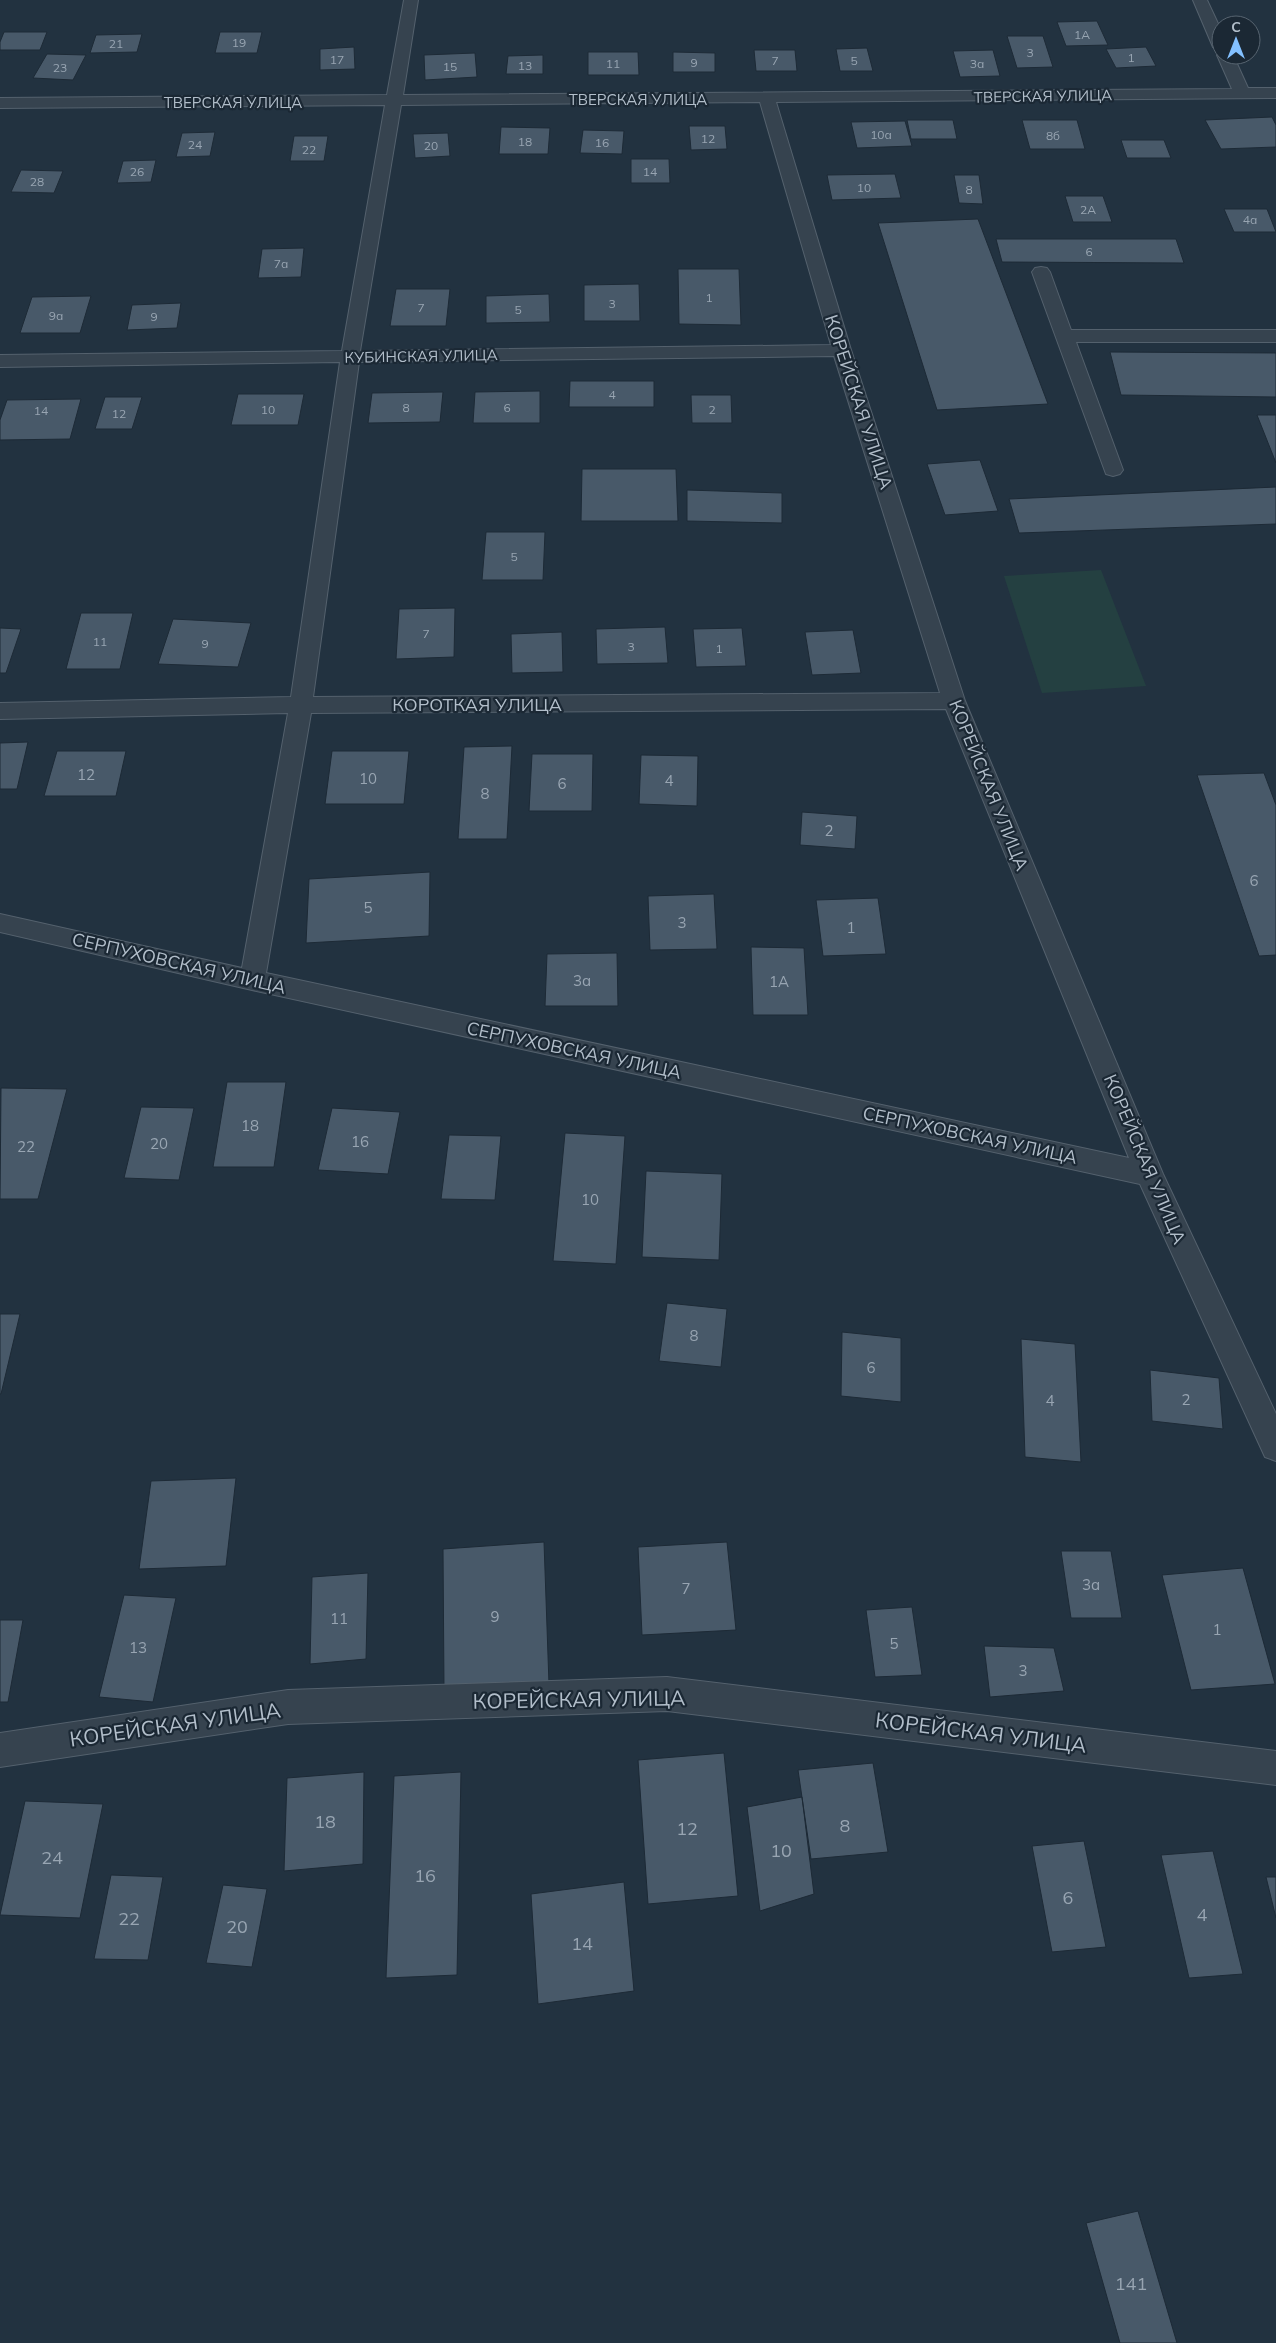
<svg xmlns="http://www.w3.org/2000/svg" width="1276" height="2343" viewBox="0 0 1276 2343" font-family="Mulish,sans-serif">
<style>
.green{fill:#244041}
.building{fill:#485969;stroke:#1d2a36}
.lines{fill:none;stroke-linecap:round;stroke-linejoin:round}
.lane-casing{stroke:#54616d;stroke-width:2}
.street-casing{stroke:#54616d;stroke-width:2}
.lane{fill:#36434f;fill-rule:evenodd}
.street{fill:#36434f;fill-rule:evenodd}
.labels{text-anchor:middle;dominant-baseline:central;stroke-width:4.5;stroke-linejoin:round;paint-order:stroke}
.far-number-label{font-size:12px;fill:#98a5b2}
.far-street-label{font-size:15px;fill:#b2beca;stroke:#1b2834}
.number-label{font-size:15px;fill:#98a5b2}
.street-label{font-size:18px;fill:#b2beca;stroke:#1b2834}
.near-number-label{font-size:18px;fill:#98a5b2}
.near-street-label{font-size:21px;fill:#b2beca;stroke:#1b2834}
</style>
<rect width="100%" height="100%" fill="#223240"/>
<path class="green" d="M1101 570 1146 686 1042 693 1004 576Z"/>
<path class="building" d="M1097 21 1108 45 1066 46 1057 22Z
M4 32H47L40 50H0V42Z
M220 32H262L257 53H215Z
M142 34 137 52 90 53 96 35Z
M1007 36H1043L1053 67 1017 68Z
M354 47 355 69 320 70V49Z
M1146 47 1156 66 1116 68 1106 49Z
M867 48 873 71H840L836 49Z
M754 50H795L797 71H756Z
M993 50 1000 76 960 77 953 51Z
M588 52H638L639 75H588Z
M673 52 715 53V72H673Z
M475 53 477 77 425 80 424 55Z
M47 54 86 55 73 80 33 78Z
M543 55V74H506L508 56Z
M1272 117 1276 125V147L1221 149 1205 120Z
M907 120H953L957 139H911Z
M1022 120H1077L1085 149H1030Z
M905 121 912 146 857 148 851 122Z
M689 126H725L727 149 691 150Z
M501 127 550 128 548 154H499Z
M583 130 624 131 622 154 580 153Z
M215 132 210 156 176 157 182 133Z
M448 133 450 156 415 158 413 134Z
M294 136H328L324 161H290Z
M1121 140H1164L1171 158H1127Z
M631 159H669L670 183H631Z
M156 160 151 182 117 183 123 161Z
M21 170 63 171 54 193 11 192Z
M895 174 901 198 832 200 827 175Z
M954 175H979L983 204 959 203Z
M1065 196H1103L1112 222H1073Z
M1224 209H1267L1276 232H1234Z
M978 219 1048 404 937 410 878 223Z
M996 239H1176L1184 263 1002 262Z
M304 248 301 277 258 278 262 249Z
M678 269H739L741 325 679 324Z
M639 284 640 321H584V285Z
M396 289H450L446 326H390Z
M549 294 550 322 486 323V296Z
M91 296 80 333H20L32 297Z
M181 303 177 328 127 330 132 305Z
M1110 352 1276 353V397L1121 395Z
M570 381H654V407H569Z
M540 391V423H473L475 392Z
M443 392 440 422 368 423 372 393Z
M238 394H304L298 425H231Z
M691 395H731L732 423H692Z
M105 397H142L132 429H95Z
M81 399 70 439 0 440V420L7 400Z
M1257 415H1276V463Z
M980 460 998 511 945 515 927 464Z
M582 469H676L678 521H581Z
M1276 487V524L1019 533 1009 499Z
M687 490 782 493V523L687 521Z
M486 532H545L543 580H482Z
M455 608 454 657 396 659 399 609Z
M81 613H133L120 669H66Z
M173 619 251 623 238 667 158 664Z
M665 627 668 663 597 664 596 629Z
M0 628 21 629 6 673H0Z
M742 628 746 666 696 667 693 629Z
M853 630 861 673 812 675 805 632Z
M562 632 563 672 512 673 511 634Z
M28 742 17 789H0V743Z
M512 746 507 839H458L464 747Z
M57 751H126L116 796H44Z
M332 751H409L404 804H325Z
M532 754H593L592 811H529Z
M641 755 698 756 697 806 639 804Z
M1264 773 1276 805V955L1259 956 1197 775Z
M802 812 857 816 855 849 800 845Z
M430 872 429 936 306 943 309 879Z
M714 894 717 949 650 950 648 896Z
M878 898 886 954 823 956 816 900Z
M751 947 804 948 808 1015H753Z
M617 953 618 1006H545L547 954Z
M227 1082H286L274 1167H213Z
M1 1088 67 1089 38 1199H0Z
M141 1107 194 1108 179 1180 124 1178Z
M332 1108 400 1112 388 1174 318 1170Z
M565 1133 625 1136 616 1264 553 1261Z
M449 1135 501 1136 495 1200 441 1199Z
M646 1171 722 1174 719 1260 642 1257Z
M667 1303 727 1309 721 1367 659 1361Z
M0 1314H20L1 1394H0Z
M842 1332 901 1338V1402L841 1396Z
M1021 1339 1075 1344 1081 1462 1025 1457Z
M1150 1370 1219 1378 1223 1429 1152 1421Z
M236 1478 226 1566 139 1569 151 1481Z
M544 1542 549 1684 444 1690 443 1549Z
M727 1542 736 1630 642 1635 638 1547Z
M1061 1551H1111L1122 1618H1071Z
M1243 1568 1275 1684 1191 1690 1162 1575Z
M368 1573 366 1659 310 1664 312 1577Z
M124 1595 176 1598 153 1702 99 1697Z
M912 1607 922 1675 875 1677 866 1610Z
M0 1620H23L8 1702H0Z
M984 1646 1054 1648 1064 1691 990 1697Z
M724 1753 738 1896 648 1904 638 1760Z
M873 1763 888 1852 811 1859 798 1770Z
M364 1772 363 1864 284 1871 287 1778Z
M461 1772 457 1975 386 1978 394 1776Z
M802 1797 814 1894 760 1911 747 1807Z
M25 1801 103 1804 80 1918 0 1915Z
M1084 1841 1106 1947 1052 1952 1032 1846Z
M1213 1851 1243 1974 1189 1978 1161 1855Z
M111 1875 163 1877 148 1960 94 1959Z
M1266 1877H1276V1918Z
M624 1882 634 1991 538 2004 531 1894Z
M223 1885 267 1889 252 1967 206 1963Z
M1138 2211 1177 2343H1120L1086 2223Z"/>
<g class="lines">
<g class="lane-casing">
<path id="lane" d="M1041 267 1047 268 1050 272 1071 330H1276V342H1076L1123 470 1120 474 1113 476 1106 474 1032 272 1035 268Z"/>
</g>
<g class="street-casing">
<path id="street" d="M404 0H418L403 95 1232 89 1217 55 1221 51 1213 47 1193 0H1207L1221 30V55H1233L1248 88H1276V98L776 102 851 350 965 701 1163 1174 1276 1414V1461L1265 1457 1140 1184 252 990 0 932V914L242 968 288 713 0 719V703L291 697 340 362 0 367V355L342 351 385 105 0 108V98L387 95ZM760 102 831 345 360 351 401 105ZM834 356 940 693 313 697 359 362ZM946 709 1129 1158 266 973 311 713Z
M667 1677 1276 1751V1785L667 1711 288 1724 0 1767V1733L288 1690Z"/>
</g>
<use href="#lane" class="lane"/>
<use href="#street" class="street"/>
</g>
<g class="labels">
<g class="far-number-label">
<text x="1082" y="34">1А</text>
<text x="239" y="42">19</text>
<text x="116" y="43">21</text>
<text x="1030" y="52">3</text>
<text x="1131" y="57">1</text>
<text x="337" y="59">17</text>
<text x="775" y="60">7</text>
<text x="854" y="60">5</text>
<text x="694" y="62">9</text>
<text x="613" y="63">11</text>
<text x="977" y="63">3а</text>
<text x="525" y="65">13</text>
<text x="450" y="66">15</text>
<text x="60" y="67">23</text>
<text x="881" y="134">10а</text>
<text x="1053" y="135">8б</text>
<text x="708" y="138">12</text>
<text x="525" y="141">18</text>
<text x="602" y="142">16</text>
<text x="195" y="144">24</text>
<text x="431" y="145">20</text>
<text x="309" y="149">22</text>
<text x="137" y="171">26</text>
<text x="650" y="171">14</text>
<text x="37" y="181">28</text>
<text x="864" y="187">10</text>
<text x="969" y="189">8</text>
<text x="1088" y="209">2А</text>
<text x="1250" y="219">4а</text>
<text x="1089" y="251">6</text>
<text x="281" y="263">7а</text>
<text x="709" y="297">1</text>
<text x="612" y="303">3</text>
<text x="421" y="307">7</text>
<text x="518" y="309">5</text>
<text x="56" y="315">9а</text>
<text x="154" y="316">9</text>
<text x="612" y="394">4</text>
<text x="406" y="407">8</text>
<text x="507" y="407">6</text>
<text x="268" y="409">10</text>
<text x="712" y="409">2</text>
<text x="41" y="410">14</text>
<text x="119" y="413">12</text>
<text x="514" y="556">5</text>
<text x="426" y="633">7</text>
<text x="100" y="641">11</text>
<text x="205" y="643">9</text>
<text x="631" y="646">3</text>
<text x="719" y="648">1</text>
</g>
<g class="far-street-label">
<text transform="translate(1043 96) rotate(-1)">ТВЕРСКАЯ УЛИЦА</text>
<text x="638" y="99">ТВЕРСКАЯ УЛИЦА</text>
<text x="233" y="102">ТВЕРСКАЯ УЛИЦА</text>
<text transform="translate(421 356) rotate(-1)">КУБИНСКАЯ УЛИЦА</text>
</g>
<g class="number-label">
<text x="86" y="774">12</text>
<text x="368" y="778">10</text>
<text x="669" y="780">4</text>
<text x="562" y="783">6</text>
<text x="485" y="793">8</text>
<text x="829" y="830">2</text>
<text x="1254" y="880">6</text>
<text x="368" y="907">5</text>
<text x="682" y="922">3</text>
<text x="851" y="927">1</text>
<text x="582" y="980">3а</text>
<text x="779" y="981">1А</text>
<text x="250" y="1125">18</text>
<text x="360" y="1141">16</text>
<text x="159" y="1143">20</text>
<text x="26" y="1146">22</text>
<text x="590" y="1199">10</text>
<text x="694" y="1335">8</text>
<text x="871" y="1367">6</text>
<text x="1186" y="1399">2</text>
<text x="1050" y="1400">4</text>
<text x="1091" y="1584">3а</text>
<text x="686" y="1588">7</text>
<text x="495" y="1616">9</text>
<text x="339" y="1618">11</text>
<text x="1217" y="1629">1</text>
<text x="894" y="1643">5</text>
<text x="138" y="1647">13</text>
<text x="1023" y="1670">3</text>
</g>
<g class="street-label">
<text transform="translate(859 402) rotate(72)">КОРЕЙСКАЯ УЛИЦА</text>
<text x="477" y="704">КОРОТКАЯ УЛИЦА</text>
<text transform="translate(989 785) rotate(68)">КОРЕЙСКАЯ УЛИЦА</text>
<text transform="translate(179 963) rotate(13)">СЕРПУХОВСКАЯ УЛИЦА</text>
<text transform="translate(574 1050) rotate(12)">СЕРПУХОВСКАЯ УЛИЦА</text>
<text transform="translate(970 1135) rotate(12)">СЕРПУХОВСКАЯ УЛИЦА</text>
<text transform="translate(1145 1159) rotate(67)">КОРЕЙСКАЯ УЛИЦА</text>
</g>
<g class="near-number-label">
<text x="325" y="1821">18</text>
<text x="845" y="1825">8</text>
<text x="687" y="1828">12</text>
<text x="781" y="1850">10</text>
<text x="52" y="1857">24</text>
<text x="425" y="1875">16</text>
<text x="1068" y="1897">6</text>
<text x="1202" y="1914">4</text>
<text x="129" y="1918">22</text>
<text x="237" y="1926">20</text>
<text x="582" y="1943">14</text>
<text x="1131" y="2283">141</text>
</g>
<g class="near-street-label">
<text transform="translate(579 1699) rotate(-1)">КОРЕЙСКАЯ УЛИЦА</text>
<text transform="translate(175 1724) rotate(-8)">КОРЕЙСКАЯ УЛИЦА</text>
<text transform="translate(981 1732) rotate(7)">КОРЕЙСКАЯ УЛИЦА</text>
</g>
</g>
<g transform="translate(1236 40)"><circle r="24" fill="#1b2834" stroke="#576470"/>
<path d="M0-4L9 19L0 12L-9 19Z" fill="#83c0ff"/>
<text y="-8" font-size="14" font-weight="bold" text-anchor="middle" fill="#b2beca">С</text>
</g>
</svg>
